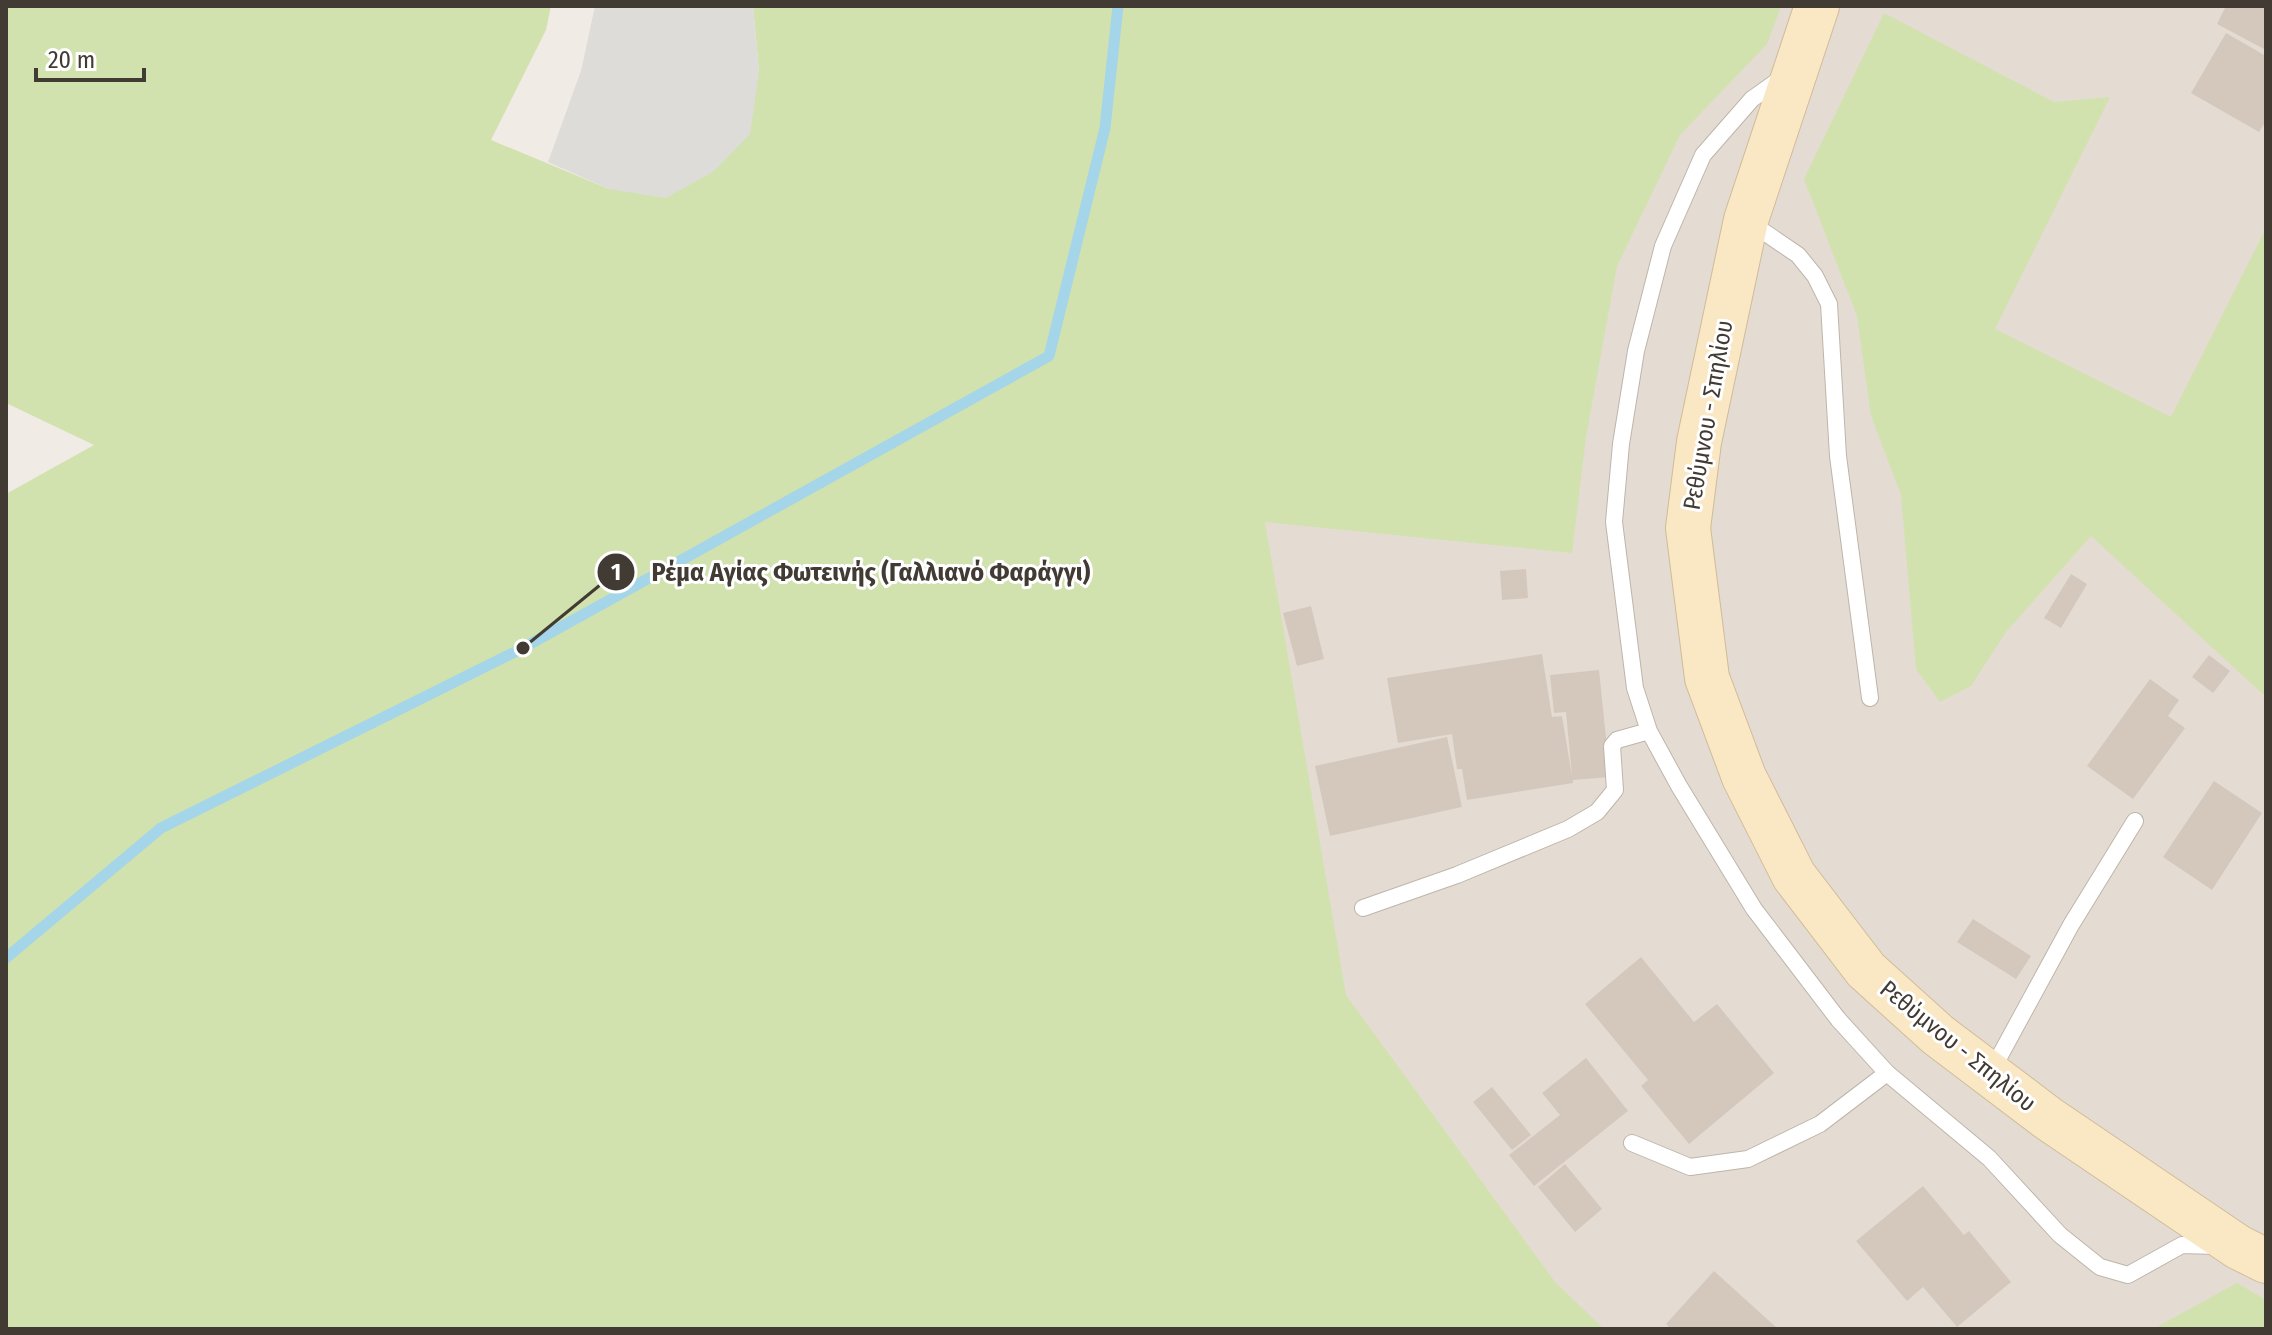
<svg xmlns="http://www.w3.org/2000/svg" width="2272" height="1335" viewBox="0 0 2272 1335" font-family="'Fira Sans Condensed',sans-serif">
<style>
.residential{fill:#e4dcd2}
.green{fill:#d1e2af}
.parking{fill:#dedcd9}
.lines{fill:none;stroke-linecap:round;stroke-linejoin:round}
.stream{stroke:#a4d5e9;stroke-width:11}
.building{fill:#d4c8bd}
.lane-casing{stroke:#beb5aa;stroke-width:18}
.secondary-casing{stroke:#d0bb99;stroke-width:46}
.lane{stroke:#fff;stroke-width:16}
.secondary{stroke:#fae7c4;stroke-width:44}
.labels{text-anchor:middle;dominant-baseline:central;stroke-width:6;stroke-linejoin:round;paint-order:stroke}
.street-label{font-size:24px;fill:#423b34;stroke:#fff}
.leader{fill:none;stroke:#423b34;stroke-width:3}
.callout-dot{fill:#423b34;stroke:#fff;stroke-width:3}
.mark-label{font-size:24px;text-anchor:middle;font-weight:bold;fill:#fff}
.callout-label{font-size:26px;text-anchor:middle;font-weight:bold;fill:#423b34;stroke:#fff;stroke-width:6;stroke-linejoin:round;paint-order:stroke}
</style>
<rect width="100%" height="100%" fill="#f0ebe4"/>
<path class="residential" d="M1315 6H2266V1329H221Z"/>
<path class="green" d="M6 6H551L546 30 491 140 609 189 759 71 753 6H1781L1767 44 1680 135 1617 266 1586 437 1572 553 1265 522 1346 995 1555 1282 1604 1329H6V494L94 445 6 403Z
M1884 13 2054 102 2110 97 1995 329 2171 417 2266 228V697L2091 536 2006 632 1971 686 1940 702 1916 669 1901 495 1871 416 1857 316 1804 179Z
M2237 1283 2266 1300V1329H2153Z"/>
<path class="parking" d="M595 6H753L759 71 750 134 714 171 666 198 609 189 548 162 581 71Z"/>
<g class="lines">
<path class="stream" d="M6 958 161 828 523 648 1049 356 1105 128 1118 6"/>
</g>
<path class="building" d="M2226 6H2266V50L2217 24Z
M2226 33 2266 56V121L2259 132 2191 93Z
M1526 569 1528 598 1502 600 1500 571Z
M2071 574 2087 584 2061 628 2044 618Z
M1311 606 1324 659 1297 666 1283 613Z
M1542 654 1552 717 1562 716 1572 776 1566 712 1554 713 1550 675 1599 670 1610 777 1573 780V783L1467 800 1462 769H1457L1452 734 1398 743 1387 678Z
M2209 655 2230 671 2213 693 2192 677Z
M2150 679 2179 700 2168 716 2185 728 2133 799 2087 766Z
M1447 737 1462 807 1330 836 1315 766Z
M2214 781 2262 813 2212 890 2163 857Z
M1973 919 2031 956 2016 979 1957 942Z
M1641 957 1694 1022 1717 1004 1774 1073 1689 1144 1641 1086 1648 1080 1585 1004Z
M1586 1058 1628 1111 1534 1186 1509 1155 1560 1115 1542 1093Z
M1492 1087 1531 1135 1512 1150 1473 1102Z
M1565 1164 1602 1209 1575 1232 1538 1187Z
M1923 1186 1964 1235 1969 1231 2011 1282 1957 1327 1923 1287 1907 1301 1856 1241Z
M1714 1271 1778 1329H1671L1666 1324Z"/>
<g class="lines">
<g class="lane-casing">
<path id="lane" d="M1783 77 1752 99 1703 155 1663 246 1636 351 1621 444 1614 522 1635 688 1649 731 1679 786 1754 909 1838 1019 1887 1073 1989 1158 2060 1235 2100 1267 2128 1275 2182 1245 2216 1246
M1748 221 1798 255 1815 276 1829 304 1838 456 1870 698
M1363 908 1457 875 1568 829 1597 812 1615 790 1612 746 1617 740 1649 731
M1991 1072 2071 925 2135 821
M1632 1143 1690 1167 1748 1159 1820 1124 1887 1073"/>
</g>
<g class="secondary-casing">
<path id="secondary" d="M1817 6 1746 220 1699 442 1688 528 1707 678 1744 777 1794 876 1866 970 1938 1035 2049 1119 2238 1247 2266 1261"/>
</g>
<use href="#lane" class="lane"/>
<use href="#secondary" class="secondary"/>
</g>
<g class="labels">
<g class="street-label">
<text transform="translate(1708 415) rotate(-80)">Ρεθύμνου - Σπηλίου</text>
<text transform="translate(1958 1046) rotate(39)">Ρεθύμνου - Σπηλίου</text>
</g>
</g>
<path class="leader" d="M523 648L616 572"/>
<g class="callout-dot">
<circle cx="523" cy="648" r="8"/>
<circle cx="616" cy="572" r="20"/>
</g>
<g class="mark-label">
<text x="616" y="580">1</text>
</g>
<g class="callout-label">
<text x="871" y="581">Ρέμα Αγίας Φωτεινής (Γαλλιανό Φαράγγι)</text>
</g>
<rect width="2272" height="1335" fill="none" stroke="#423b34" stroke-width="16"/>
<path d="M36 68v12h108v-12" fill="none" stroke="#423b34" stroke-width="4"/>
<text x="48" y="68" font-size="24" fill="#423b34" stroke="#ffffff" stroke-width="6" paint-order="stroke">20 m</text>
</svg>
